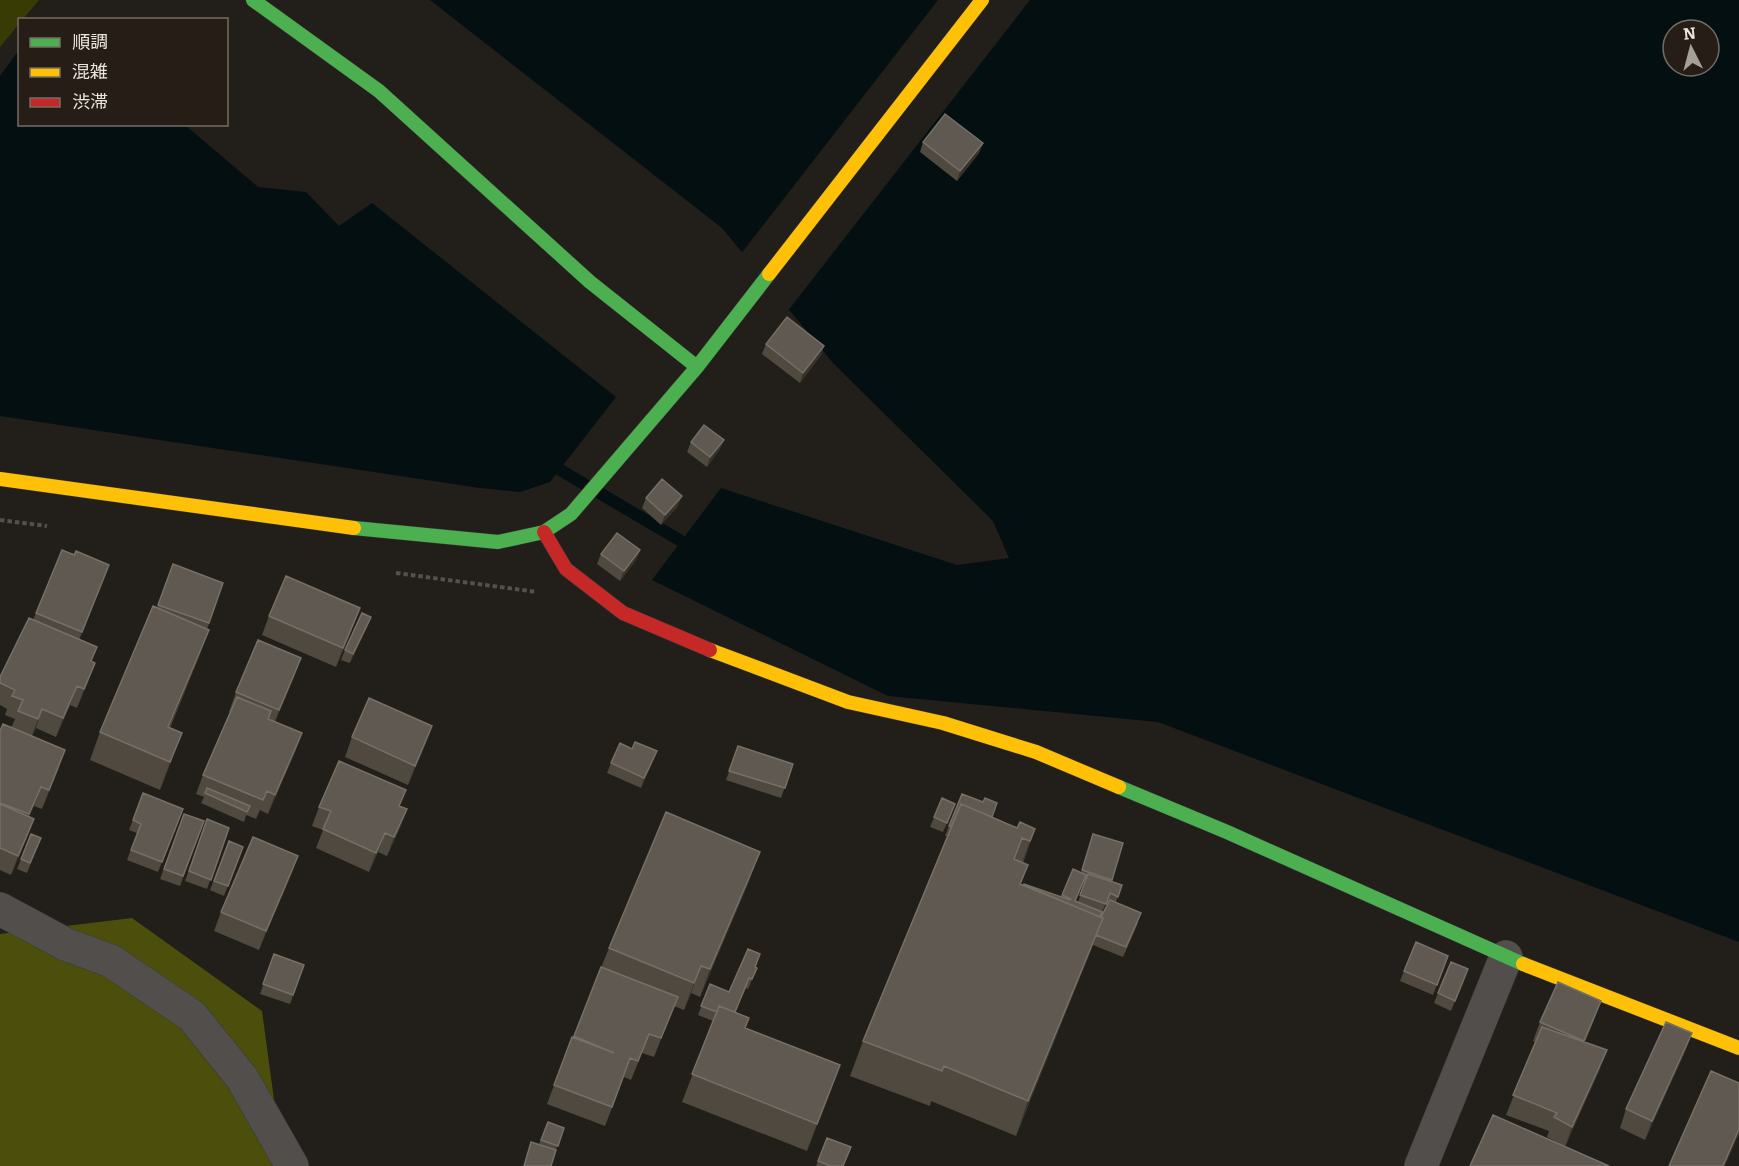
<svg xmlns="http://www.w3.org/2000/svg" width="1739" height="1166" viewBox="0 0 1739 1166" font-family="Bitter,'Noto Sans JP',serif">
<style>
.green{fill:#393b04}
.forest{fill:#4c4f0c}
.water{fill:#040f12;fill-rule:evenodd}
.pier{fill:#221e1a}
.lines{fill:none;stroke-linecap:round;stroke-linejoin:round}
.stream{stroke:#040f12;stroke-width:12}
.street-casing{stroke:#3b3835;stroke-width:34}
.fast-casing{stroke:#3b3835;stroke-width:15}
.slow-casing{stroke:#3b3835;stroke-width:15}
.jam-casing{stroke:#3b3835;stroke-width:15}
.path{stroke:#53504e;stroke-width:4;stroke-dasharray:4.5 3;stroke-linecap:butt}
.street{stroke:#524e4b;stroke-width:33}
.fast{stroke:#4caf50;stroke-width:14}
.slow{stroke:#ffc107;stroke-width:14}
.jam{stroke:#c62828;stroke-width:14}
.wall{fill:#504940;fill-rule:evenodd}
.shaded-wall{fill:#36312a}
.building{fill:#605951;stroke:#766f67;stroke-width:1.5}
</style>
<rect width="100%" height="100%" fill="#221e1a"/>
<path class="green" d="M0 0H39L23 19 20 20 19 24 0 47Z"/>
<path class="forest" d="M132 918 262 1011 283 1166H0V934Z"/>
<path class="water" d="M430 0H1739V942L1158 722 888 696 652 580 721 488 957 565 1009 558 993 521 833 363 722 228ZM1673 30H1709V66H1673Z
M19 50 20 124 185 125 258 187 306 192 339 226 372 203 616 397 550 482 520 492 480 488 0 416V76Z"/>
<path class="pier" d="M938 0H1030L787 312 740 255Z"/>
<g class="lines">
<path class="stream" d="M545 461 693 548"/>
<g class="street-casing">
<path id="street" d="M0 909 65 944 111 961 192 1016 242 1078 292 1166
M1421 1166 1506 957"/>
</g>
<g class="fast-casing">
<path id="fast" d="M253 0 379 91 590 282 697 367
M354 528 498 542 544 532 571 514 697 367 769 274
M1119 787 1227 832 1523 964"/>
</g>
<g class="slow-casing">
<path id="slow" d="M769 274 982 0
M0 479 354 528
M710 650 848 702 943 723 1036 752 1119 787
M1523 964 1739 1048"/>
</g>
<g class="jam-casing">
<path id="jam" d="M544 532 566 569 623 613 710 650"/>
</g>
<path class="path" d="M0 520 47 526
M396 573 537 592"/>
<use href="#street" class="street"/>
<use href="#fast" class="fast"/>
<use href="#slow" class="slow"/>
<use href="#jam" class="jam"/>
</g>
<path class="wall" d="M923 142 983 143 979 153 957 181 920 152Z
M766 344 824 346 821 355 800 383 762 354Z
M724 440 720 449 707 467 687 452 691 442Z
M646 498 678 506 661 525 642 508Z
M62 550 109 565 79 640 92 661 88 682 77 708 70 705 56 737 36 728 32 736 58 770 42 809 34 806 29 817 27 838 11 875 0 870V731L11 728 15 719 5 715 7 709 0 705V677L33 620Z
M640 550 636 560 620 581 597 564 601 554Z
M173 564 209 623 199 657 170 728 182 733 160 790 90 760 100 732 157 608Z
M360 608 353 627 336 667 262 635 269 616Z
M371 617 367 627 350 663 341 660 345 650Z
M301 658 294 677 275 722 302 733 295 752 268 814 260 810 256 819 246 815 244 822 201 803 204 797 196 794 203 775 230 712H229L236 692Z
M432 726 425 745 408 785 345 757 352 737Z
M738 746 793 764 781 798 726 780Z
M632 749 653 761 641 788 607 773 611 763Z
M143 793 183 809 158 872 127 860 137 833 129 830Z
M942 798 955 804 943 832 930 827Z
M983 802 992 817 1017 828 1035 829 1023 863 1028 865 1021 884 1061 897 1081 873 1093 834 1123 843 1111 881 1122 885 1116 902 1138 923 1123 957 1093 945 1016 1136 931 1101 930 1106 850 1076 863 1041 947 836H945L949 826ZM1084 882H1085L1078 902 1075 901ZM1106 903 1108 904 1101 917H1100Z
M400 806 407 809 400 828 387 856 378 852 369 872 316 848 323 830 312 826 319 807Z
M184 814 204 821 180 886 160 879Z
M207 819 229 828 207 889 185 881Z
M31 834 41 838 27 873 17 869Z
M229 841 243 847 224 896 210 890Z
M298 856 291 875 259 950 214 931 221 912Z
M750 879 700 997 691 993 684 1010 674 1006 654 1057 642 1053 631 1080 624 1077 605 1126 547 1104 572 1037H573L609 948Z
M1416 942 1448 956 1433 995 1400 981Z
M274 954 304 965 290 1004 260 994Z
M755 967 757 968 748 989 746 988 735 1012 749 1018 745 1028 840 1065 807 1151 682 1102 713 1021 698 1015 710 984 729 992Z
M1468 969 1451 1011 1434 1003 1438 993Z
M1594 1020 1585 1042 1600 1069 1565 1147 1547 1137 1549 1131 1506 1115 1535 1042 1533 1041 1540 1022Z
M1692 1033 1685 1052 1645 1140 1620 1128 1626 1109Z
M548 1122 564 1128 556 1150 539 1144Z
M818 1161 844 1166H816Z"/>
<path class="shaded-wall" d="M983 143 979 153 957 181 960 171Z
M824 346 821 355 800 383 803 373Z
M724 440 720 449 707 467 710 457Z
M682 496 678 506 661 525 665 515Z
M640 550 636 560 620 581 624 571Z
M109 565 102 584 75 651 82 632Z
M360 608 353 627 336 667 343 648Z
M371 617 367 627 350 663 353 654Z
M209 630 199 657 158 754 168 727Z
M301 658 294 677 272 729 279 710Z
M95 663 88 682 77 708 84 689Z
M77 686 70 705 56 737 63 718Z
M42 709 36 728 31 738 38 719Z
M432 726 425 745 408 785 415 766Z
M182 733 172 760 160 790 170 762Z
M302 733 295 752 268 814 275 795Z
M65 750 58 770 42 809 49 790Z
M657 751 653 761 641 788 644 778Z
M41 787 34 806 22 833 29 814Z
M407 809 400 828 387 856 394 837Z
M34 819 27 838 11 875 18 856Z
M1035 829 1022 864 1017 876 1030 841Z
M385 833 378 852 369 872 376 853Z
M760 852 750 879 700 997 710 969Z
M298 856 291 875 259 950 266 931Z
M1103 918 1090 952 1016 1136 1028 1101Z
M701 966 691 993 684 1010 694 983Z
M1601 1001 1594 1020 1577 1060 1584 1041Z
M1692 1033 1685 1052 1645 1140 1652 1121Z
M1607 1050 1600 1069 1565 1147 1572 1127Z
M840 1065 830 1093 807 1151 817 1124Z
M1739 1129V1134L1725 1166H1723Z"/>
<path class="building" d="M945 114 983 143 960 171 923 142Z
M787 317 824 346 803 373 766 344Z
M704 425 724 440 710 457 691 442Z
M662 479 682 496 665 515 646 498Z
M617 533 640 550 624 571 601 554Z
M62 550 74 555 76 551 109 565 82 632 36 613Z
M173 564 223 583 209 623 158 605Z
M286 576 360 608 343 648 269 616Z
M153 606 209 630 168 727 182 733 170 762 100 732Z
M362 613 371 617 353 654 345 650Z
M29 618 97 647 91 661 95 663 84 689 77 686 63 718 42 709 38 719 18 711 23 700 12 696 15 690 0 683V677Z
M258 640 301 658 279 710 236 692Z
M237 697 271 711 268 719 302 733 275 795 267 791 263 800 203 775Z
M369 698 432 726 415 766 352 737Z
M3 724 65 750 49 790 41 787 29 814 0 803V731Z
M635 742 657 751 644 778 611 763 620 743 632 749Z
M738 746 793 764 785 788 729 771Z
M339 761 406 790 399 806 407 809 394 837 385 833 376 853 323 829 331 811 319 807Z
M207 788 250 806 247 812 205 793Z
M143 793 183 809 162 862 131 850 141 824 133 820Z
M962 794 983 802 985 798 997 803 992 817 961 804 951 827 949 826Z
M942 798 955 804 947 823 934 817Z
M0 804 34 819 18 856 0 848Z
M961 804 1017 828 1020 822 1035 829 1030 841 1022 838 1014 859 1028 865 1020 884 1103 918 1028 1101 944 1066 942 1071 863 1041Z
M666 812 760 852 710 969 701 966 694 983 609 948Z
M184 814 204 821 183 876 164 869Z
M207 819 229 828 211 880 189 871Z
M31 834 41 838 30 863 21 859Z
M1093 834 1123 843 1112 880 1082 870Z
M253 837 298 856 266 931 221 912Z
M229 841 243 847 228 886 214 881Z
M1073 869 1086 875 1075 901 1102 912 1100 917 1024 885V884L1070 900 1071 899 1062 895Z
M1088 874 1122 885 1118 897 1110 893 1106 904 1080 895Z
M1110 900 1141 913 1126 947 1096 935 1103 918 1101 917Z
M1416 942 1448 956 1437 985 1404 971Z
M748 949 760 954 755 967 757 968 752 979 749 978 735 1012 719 1006 717 1012 701 1006 710 984 729 992Z
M274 954 304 965 293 995 263 984Z
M1451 962 1468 969 1455 1001 1438 993Z
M601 967 678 997 661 1038 649 1034 638 1061 630 1058 612 1107 554 1085 572 1037 614 1053 574 1036Z
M1558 982 1601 1001 1584 1041 1540 1022Z
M719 1006 749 1018 745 1028 840 1065 817 1124 692 1074Z
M1666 1022 1692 1033 1652 1121 1626 1109Z
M1542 1027 1607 1050 1572 1127 1554 1117 1557 1113 1513 1095Z
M1711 1071 1739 1083V1129L1723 1166H1669Z
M1493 1115 1609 1166H1470Z
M548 1122 564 1128 558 1146 541 1140Z
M827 1138 851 1147 843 1166H831L818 1161Z
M531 1142 556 1150 551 1166H524Z"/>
<rect x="18" y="18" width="210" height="108" fill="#261e16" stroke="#746d66" stroke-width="1.5"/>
<rect x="30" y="38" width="30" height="9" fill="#4caf50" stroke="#746d66" stroke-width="1.5"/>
<text x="72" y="48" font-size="18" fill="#e9e4de">順調</text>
<rect x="30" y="68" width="30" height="9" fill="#ffc107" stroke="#746d66" stroke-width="1.5"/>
<text x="72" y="78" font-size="18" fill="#e9e4de">混雑</text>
<rect x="30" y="98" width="30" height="9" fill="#c62828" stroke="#746d66" stroke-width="1.5"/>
<text x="72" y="108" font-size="18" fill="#e9e4de">渋滞</text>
<g transform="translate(1691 48) rotate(354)"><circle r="28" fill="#261e16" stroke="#746d66" stroke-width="1.5"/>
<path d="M0-4.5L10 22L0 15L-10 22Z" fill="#a39f99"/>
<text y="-9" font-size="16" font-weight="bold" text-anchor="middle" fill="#e9e4de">N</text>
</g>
</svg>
